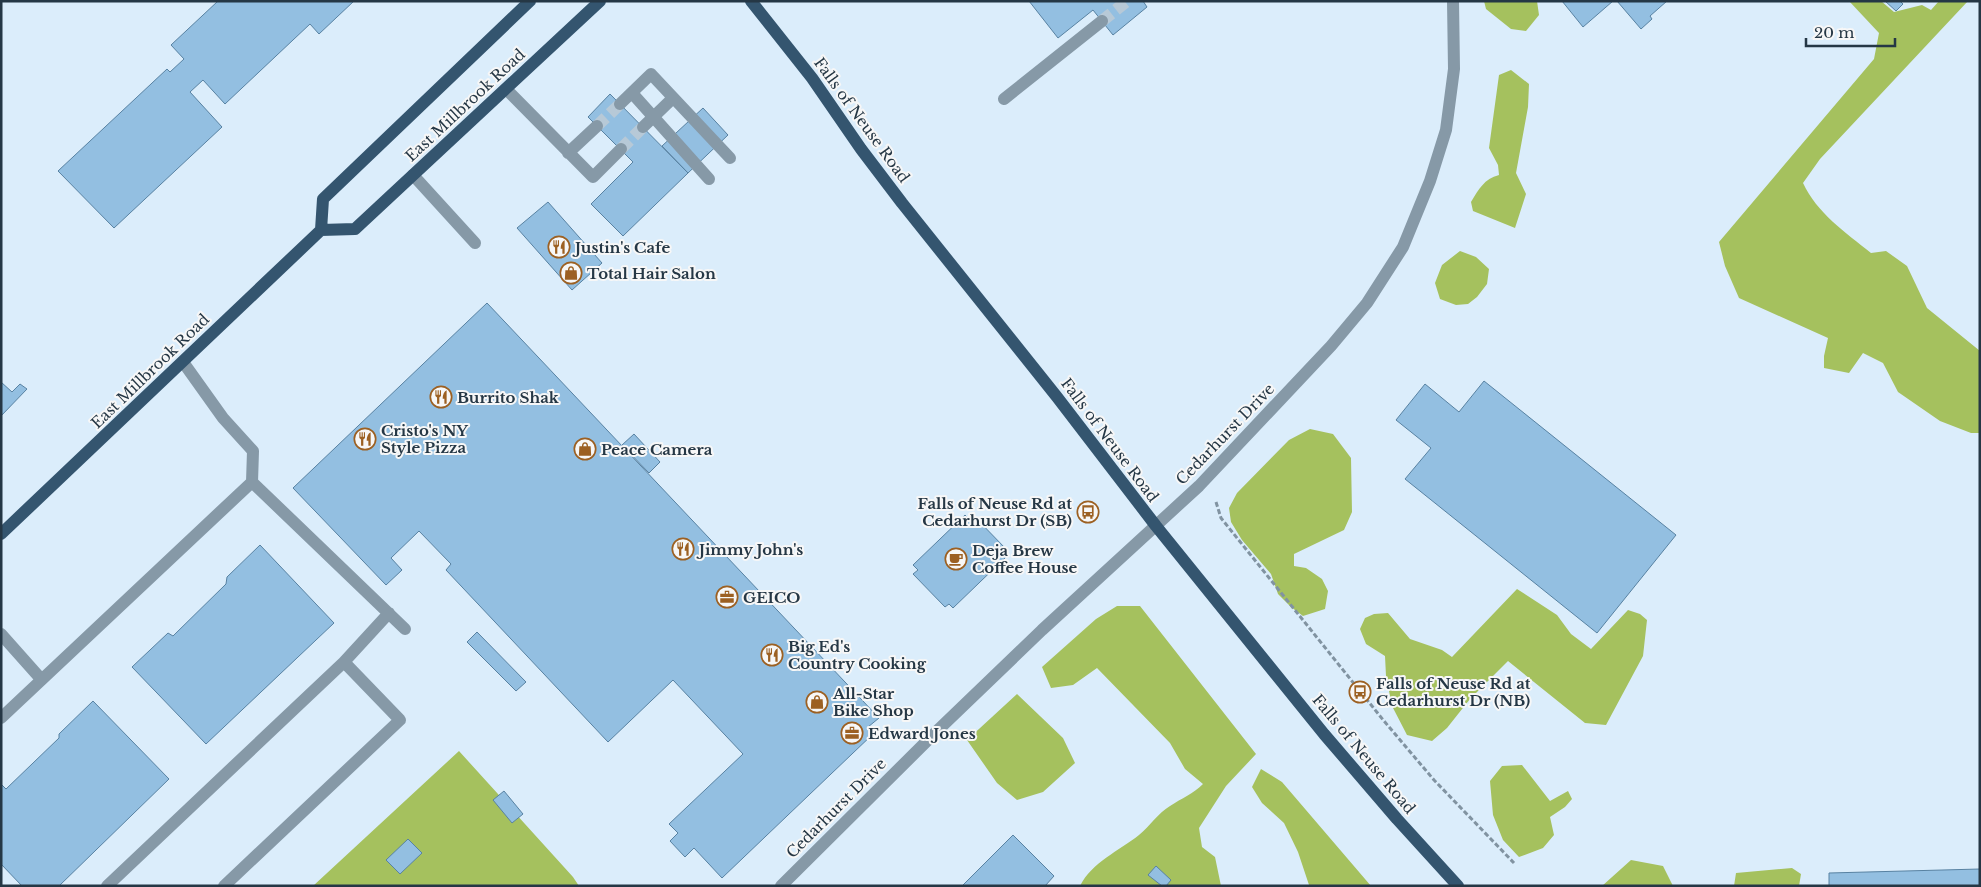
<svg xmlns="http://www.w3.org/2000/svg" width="1981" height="887" viewBox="0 0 1981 887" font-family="'Libre Baskerville',serif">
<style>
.forest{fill:#a5c15e}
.building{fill:#93bfe1;stroke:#5882a2}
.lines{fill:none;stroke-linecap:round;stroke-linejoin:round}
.minor-tunnel{stroke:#b7c9d7;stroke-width:12;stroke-dasharray:12 6;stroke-linecap:butt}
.path{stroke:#8193a1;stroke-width:3;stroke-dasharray:5 2.5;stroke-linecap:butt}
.minor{stroke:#8699a7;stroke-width:12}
.major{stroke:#34556f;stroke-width:12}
.labels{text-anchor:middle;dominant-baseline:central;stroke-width:4;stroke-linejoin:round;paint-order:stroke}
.street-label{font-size:15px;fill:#253745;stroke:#f7f7f7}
.poi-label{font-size:15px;font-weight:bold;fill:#253745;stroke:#f7f7f7;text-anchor:start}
</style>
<rect width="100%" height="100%" fill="#dbedfb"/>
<path class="forest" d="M1484 1H1537L1539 15 1526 31 1511 29 1486 9Z
M1849 1H1881L1894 12 1922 5 1931 10 1939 1H1968L1820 159 1803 183C1817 213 1845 232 1871 253L1886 251 1907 266 1927 308 1980 351V433H1971L1940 421 1898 392 1883 363 1863 353 1849 373 1824 368V356L1828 338 1739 298 1725 266 1719 242 1874 59 1879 33Z
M1511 70 1529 84 1528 107 1516 173 1526 194 1515 228 1473 211 1471 202C1479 189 1484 179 1499 175L1498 165 1489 148 1499 75Z
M1460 251 1476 257 1489 269 1487 284 1477 297 1468 304 1456 305 1440 299 1435 283 1442 265Z
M1310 429 1333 434 1351 458 1352 512 1344 530 1294 554V566L1306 568 1322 579 1328 591 1325 609 1303 616 1291 607 1278 594 1271 574 1242 540 1231 522 1229 508 1237 493 1289 440Z
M1517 589 1557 615 1571 634 1591 649 1628 610 1640 614 1647 620 1643 656 1606 725 1585 723 1508 661 1470 699 1447 728 1432 741 1407 735 1392 706 1386 676 1385 656 1366 644 1360 629 1365 618 1374 614 1388 613 1410 639 1442 650 1452 657Z
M1117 606H1140L1256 754 1226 786 1199 828 1202 847 1215 857 1221 886H1080C1092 862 1119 851 1139 835 1150 826 1158 813 1170 806 1182 798 1193 794 1203 784L1185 769 1170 743 1097 668 1073 685 1051 688 1042 667 1096 619Z
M1017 694 1063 738 1075 763 1043 792 1017 800 997 783 967 740Z
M459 751 573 877 579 886H313Z
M1522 765 1550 801 1568 791 1572 799 1565 807 1550 817 1554 835 1543 848 1519 857 1503 840 1493 815 1490 781 1502 766Z
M1261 769 1282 782 1371 886 1309 885 1298 852 1284 823 1262 803 1252 787Z
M1631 860 1663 866 1673 886H1602Z
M1792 868 1801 874 1799 886H1734L1736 873Z"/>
<path class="building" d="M218 1H354L319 34 310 24 225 104 203 80 190 92 222 127 114 228 58 171 167 69 170 72 184 59 171 45Z
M1029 1H1143L1147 7 1113 35 1093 10 1058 38Z
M1562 1H1613L1583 27Z
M1617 1H1667L1650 16 1652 19 1641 29Z
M1885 1H1900L1903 4 1896 11Z
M610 94 688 173 623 236 591 204 633 162 588 117Z
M703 108 728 135 688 173 662 146Z
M548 202 602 263 572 290 517 228Z
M487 303 879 718 868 727 874 733 722 878 694 848 685 857 670 841 678 833 669 824 743 754 673 680 608 742 446 570 451 564 419 531 391 558 402 570 386 585 293 488Z
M1484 381 1676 535 1597 633 1405 479 1431 448 1396 420 1425 384 1459 412Z
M1 382 12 392 20 384 27 389 1 416Z
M634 434 660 462 649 473 622 445Z
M965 515 969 519 973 515 1006 549 1002 553 1006 557 953 608 949 604 945 607 913 574 918 570 913 565Z
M260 545 334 623 206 744 132 667 168 633 173 636 226 584 227 577Z
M477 632 526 682 516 691 467 642Z
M93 701 169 779 59 886H22L1 864V787L2 785 6 789 59 738V734Z
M504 791 523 814 512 823 493 800Z
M1013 835 1054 876 1045 886H962Z
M408 839 422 853 400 874 386 860Z
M1156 866 1171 880 1166 886H1162L1148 875Z
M1980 869V886H1829V873Z"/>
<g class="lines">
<path class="minor-tunnel" d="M1102 21 1127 1
M597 126 620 104
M621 149 643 127"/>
<path class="path" d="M1216 502 1221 518 1384 721 1434 780 1514 863"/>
<path class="minor" d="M506 89 593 177 621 149
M632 93 709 179
M1004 99 1102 21
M620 104 651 74 730 158
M643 127 673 98
M568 153 597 126
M413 175 475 243
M183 362 223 418 253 451 252 482 405 629
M1 634 41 679
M1 718 252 482
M107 886 344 662
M224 886 400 720 344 662 389 613
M781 886 938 730 1042 630 1199 486 1331 346 1367 303 1403 247 1430 181 1446 130 1454 69 1453 1"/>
<path class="major" d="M751 1 812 78 861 149 902 203 1057 397 1156 526 1324 734 1397 819 1458 886
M321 230 355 229 600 1
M1 534 321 230 323 199 530 1"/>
</g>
<defs>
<g id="restaurant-ring" transform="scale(1.125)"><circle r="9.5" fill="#f7f7f7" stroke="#9c6022" stroke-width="1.5"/><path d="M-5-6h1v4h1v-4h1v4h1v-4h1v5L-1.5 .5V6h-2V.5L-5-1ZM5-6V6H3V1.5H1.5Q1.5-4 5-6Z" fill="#9c6022"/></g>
<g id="shop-ring" transform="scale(1.125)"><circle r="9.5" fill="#f7f7f7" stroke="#9c6022" stroke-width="1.5"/><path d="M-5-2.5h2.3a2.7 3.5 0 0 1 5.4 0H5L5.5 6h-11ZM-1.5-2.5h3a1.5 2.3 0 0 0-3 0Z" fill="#9c6022"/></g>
<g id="bus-ring" transform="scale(1.125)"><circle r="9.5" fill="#f7f7f7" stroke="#9c6022" stroke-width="1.5"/><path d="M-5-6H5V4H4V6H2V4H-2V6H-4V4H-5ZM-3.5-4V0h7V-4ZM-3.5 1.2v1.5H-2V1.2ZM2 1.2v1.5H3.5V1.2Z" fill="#9c6022"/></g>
<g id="cafe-ring" transform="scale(1.125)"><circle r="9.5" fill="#f7f7f7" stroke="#9c6022" stroke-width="1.5"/><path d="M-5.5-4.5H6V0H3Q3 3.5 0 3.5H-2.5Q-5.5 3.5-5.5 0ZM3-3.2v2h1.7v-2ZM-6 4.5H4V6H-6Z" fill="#9c6022"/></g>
<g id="office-ring" transform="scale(1.125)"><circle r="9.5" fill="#f7f7f7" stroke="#9c6022" stroke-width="1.5"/><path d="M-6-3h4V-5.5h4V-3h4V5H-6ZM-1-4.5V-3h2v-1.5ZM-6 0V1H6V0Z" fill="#9c6022"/></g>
</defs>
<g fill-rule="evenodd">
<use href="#restaurant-ring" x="559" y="247"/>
<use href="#shop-ring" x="571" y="273"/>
<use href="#restaurant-ring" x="441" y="397"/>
<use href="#restaurant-ring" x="365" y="439"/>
<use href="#shop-ring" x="585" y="449"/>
<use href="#bus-ring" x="1088" y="512"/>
<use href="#restaurant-ring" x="683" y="549"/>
<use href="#cafe-ring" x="956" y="559"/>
<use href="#office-ring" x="727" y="597"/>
<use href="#restaurant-ring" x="772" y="655"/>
<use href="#bus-ring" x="1360" y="692"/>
<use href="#shop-ring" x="817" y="702"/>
<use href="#office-ring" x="852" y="733"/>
</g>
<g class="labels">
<g class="street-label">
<text transform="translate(465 105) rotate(-43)">East Millbrook Road</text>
<text transform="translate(862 120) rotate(54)">Falls of Neuse Road</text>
<text transform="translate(150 371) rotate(-44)">East Millbrook Road</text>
<text transform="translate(1225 434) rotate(-46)">Cedarhurst Drive</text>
<text transform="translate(1110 440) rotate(53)">Falls of Neuse Road</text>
<text transform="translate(1364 754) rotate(50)">Falls of Neuse Road</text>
<text transform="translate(836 808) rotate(-45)">Cedarhurst Drive</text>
</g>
<g class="poi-label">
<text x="575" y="247">Justin's Cafe</text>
<text x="587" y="273">Total Hair Salon</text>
<text x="457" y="397">Burrito Shak</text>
<text x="381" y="430">Cristo's NY<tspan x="381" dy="17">Style Pizza</tspan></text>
<text x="601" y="449">Peace Camera</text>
<text x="1072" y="503" text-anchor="end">Falls of Neuse Rd at<tspan x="1072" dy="17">Cedarhurst Dr (SB)</tspan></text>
<text x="699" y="549">Jimmy John's</text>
<text x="972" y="550">Deja Brew<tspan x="972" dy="17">Coffee House</tspan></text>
<text x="743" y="597">GEICO</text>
<text x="788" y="646">Big Ed's<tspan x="788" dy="17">Country Cooking</tspan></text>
<text x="1376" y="683">Falls of Neuse Rd at<tspan x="1376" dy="17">Cedarhurst Dr (NB)</tspan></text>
<text x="833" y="693">All-Star<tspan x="833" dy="17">Bike Shop</tspan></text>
<text x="868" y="733">Edward Jones</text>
</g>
</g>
<rect width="1981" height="887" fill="none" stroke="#253745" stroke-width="5"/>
<path d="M1806 38v8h89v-8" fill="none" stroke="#253745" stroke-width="2.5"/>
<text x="1814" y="38" font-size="15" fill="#253745" stroke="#f7f7f7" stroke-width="4" paint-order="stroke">20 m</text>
</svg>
